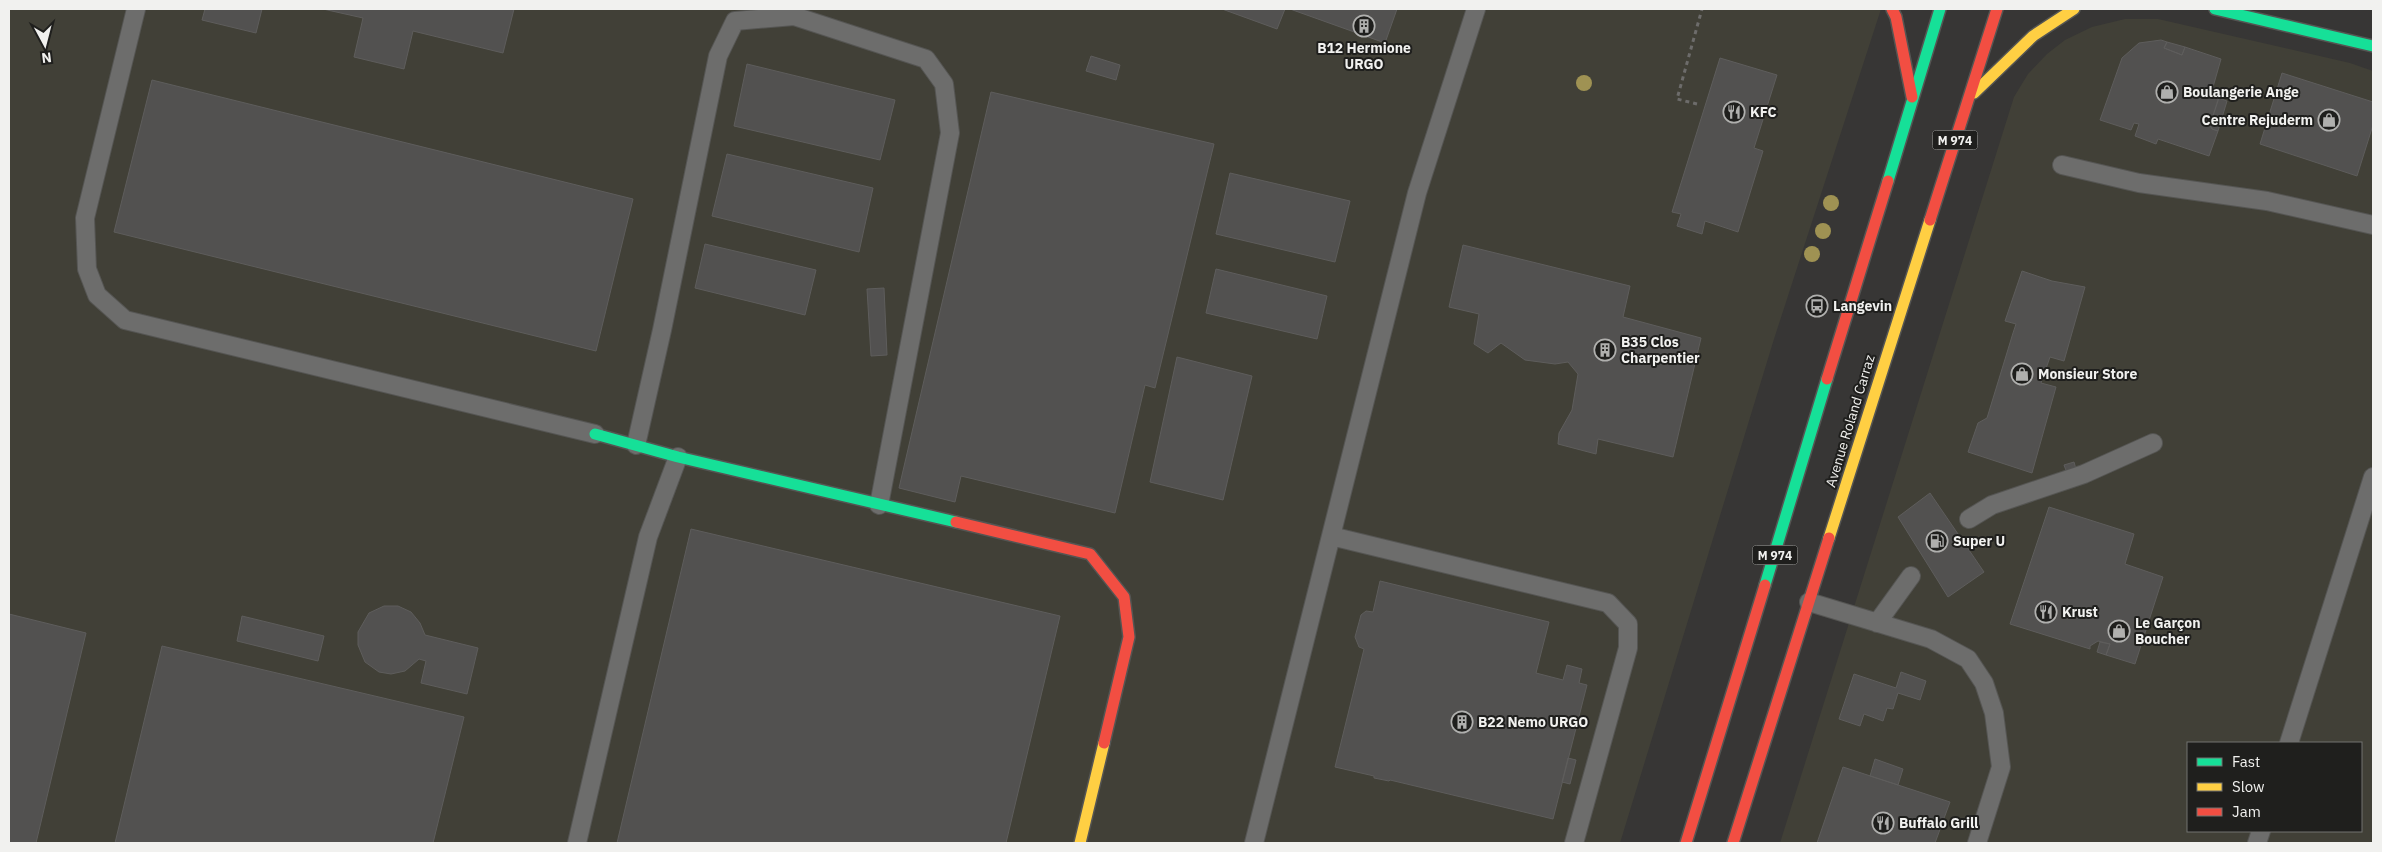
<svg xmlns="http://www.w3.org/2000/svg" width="2382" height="852" viewBox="0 0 2382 852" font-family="'IBM Plex Sans',sans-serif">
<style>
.built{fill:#414037;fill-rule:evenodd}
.building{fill:#525150;stroke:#5e5d5c}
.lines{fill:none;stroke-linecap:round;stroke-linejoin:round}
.lane-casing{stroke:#555553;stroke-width:20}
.fast-casing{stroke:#555553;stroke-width:14}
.slow-casing{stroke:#555553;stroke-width:14}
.jam-casing{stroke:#555553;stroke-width:14}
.path{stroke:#6d6c6b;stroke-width:3;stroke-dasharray:4 4;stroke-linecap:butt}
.lane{stroke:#6d6d6c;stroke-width:18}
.fast{stroke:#16e098;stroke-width:11}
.slow{stroke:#ffcf43;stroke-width:11}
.jam{stroke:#f24e42;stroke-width:11}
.tree{fill:#9f9253}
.labels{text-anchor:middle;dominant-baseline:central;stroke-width:4;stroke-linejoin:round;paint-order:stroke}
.shield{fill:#1f1f1d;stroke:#b2b2b0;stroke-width:1}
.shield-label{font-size:12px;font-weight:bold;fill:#f1f1ef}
.poi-label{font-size:14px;font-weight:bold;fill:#f1f1ef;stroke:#1f1f1d;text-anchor:start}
.street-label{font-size:14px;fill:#f1f1ef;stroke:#1f1f1d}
</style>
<rect width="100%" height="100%" fill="#373635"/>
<path class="built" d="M9 9H1881L1774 339 1620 843H9Z
M2125 19H2158L2350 63 2373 71V843H1780L2014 97 2028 74 2047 54 2065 40 2092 27ZM2188 743H2361V831H2188Z"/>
<path class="building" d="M205 9H262L256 33 202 20Z
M323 9H514L503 53 413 31 404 69 354 57 363 18Z
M1222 9H1285L1277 29Z
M1290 9H1397L1385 43Z
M2161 40 2167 42 2164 48 2182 55 2185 47 2221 59 2213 87 2221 90 2210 125 2212 129 2218 131 2209 156 2158 139 2156 144 2135 136 2139 124 2134 123 2131 130 2100 120 2122 58 2139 43Z
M2167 42 2185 47 2182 55 2164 48Z
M1091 56 1120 65 1116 80 1086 71Z
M1720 58 1777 75 1754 148 1763 151 1738 232 1705 221 1702 234 1677 226 1681 214 1672 212Z
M747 64 895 100 880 160 734 126Z
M2282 73 2373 102V125L2357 176 2260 144Z
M152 80 633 199 596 351 114 232Z
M991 92 1214 144 1155 388 1145 385 1115 513 961 476 955 502 899 488Z
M2219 98 2227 101 2218 131 2212 129 2210 125Z
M727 154 873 188 859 252 712 216Z
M1230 173 1350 201 1335 262 1216 234Z
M705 244 816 270 805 315 695 288Z
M1463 245 1630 286 1623 317 1701 338 1673 457 1598 439 1596 454 1558 444 1559 433 1572 410 1578 374 1568 362 1555 364 1525 360 1501 343 1488 353 1474 344 1479 314 1449 307Z
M1216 269 1327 296 1317 339 1206 313Z
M2022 271 2052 281 2085 287 2064 361 2050 357 2041 383 2056 387 2032 473 1968 452 1978 423 1987 418 2013 333 2016 324 2005 321Z
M884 288 887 355 871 356 867 289Z
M1177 357 1252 376 1223 500 1150 482Z
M2074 462 2076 469 2067 473 2064 465Z
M1930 493 1984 572 1948 597 1898 517Z
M2049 507 2134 534 2125 564 2163 577 2135 664 2106 655 2110 644 2098 641 2090 646V649L2010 624Z
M691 529 1060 616 1006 843H617Z
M1380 581 1549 622 1536 673 1563 680 1567 665 1582 669 1579 683 1587 685 1553 819 1390 780 1389 781 1374 778V776L1335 767 1364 649 1359 647 1355 637 1361 615 1366 611 1373 612Z
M384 606H398L411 612 420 623 425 635 478 648 467 694 421 683 426 661 419 659 405 671 391 674 379 672 365 662 358 645V632L369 613Z
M9 614 86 633 36 843H9Z
M242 616 324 636 318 661 237 641Z
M2100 642 2110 644 2106 655 2097 652Z
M162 646 464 717 433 843H115Z
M1901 672 1926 681 1920 700 1898 693 1893 709 1887 708 1883 721 1864 714 1860 726 1839 719 1854 674 1896 688Z
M1568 758 1576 760 1570 784 1562 782Z
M1875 759 1903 769 1898 785 1870 776Z
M1843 767 1950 802 1935 843H1817Z"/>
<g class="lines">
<g class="lane-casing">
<path id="lane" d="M136 9 85 218 87 269 97 295 125 320 595 434
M2062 165 2139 183 2267 201 2373 225
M636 445 662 330 718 56 735 21 794 16 926 59 944 84 950 133 879 505
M1969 519 1992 505 2084 474 2153 443
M1331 536 1608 603 1628 624V648L1574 843
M1809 602 1931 639 1968 659 1984 683 1994 713 2001 767 1977 843
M1877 623 1911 576
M2289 743 2373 477
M577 843 648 537 678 457
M1254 843 1417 193 1476 9
M2257 843 2261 831"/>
</g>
<g class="fast-casing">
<path id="fast" d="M2215 9 2373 46
M1888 181 1940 9
M595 434 678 457 956 522
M1765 585 1827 379"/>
</g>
<g class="slow-casing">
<path id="slow" d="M1974 93 2033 36 2074 9
M1829 538 1930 220
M1080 843 1104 743"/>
</g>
<g class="jam-casing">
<path id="jam" d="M1892 9 1896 17 1912 97
M1930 220 1997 9
M1827 379 1888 181
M956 522 1090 554 1124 597 1129 637 1104 743
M1686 843 1765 585
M1733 843 1829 538"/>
</g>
<path class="path" d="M1697 104 1677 99 1702 9"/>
<use href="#lane" class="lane"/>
<use href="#fast" class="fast"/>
<use href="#slow" class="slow"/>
<use href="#jam" class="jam"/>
</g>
<g class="tree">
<circle cx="1584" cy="83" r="8"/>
<circle cx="1831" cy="203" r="8"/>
<circle cx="1823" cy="231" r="8"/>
<circle cx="1812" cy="254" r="8"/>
</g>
<defs>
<g id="building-ring" transform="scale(1.125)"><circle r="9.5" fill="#1f1f1d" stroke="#b0b0ae" stroke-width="1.5"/><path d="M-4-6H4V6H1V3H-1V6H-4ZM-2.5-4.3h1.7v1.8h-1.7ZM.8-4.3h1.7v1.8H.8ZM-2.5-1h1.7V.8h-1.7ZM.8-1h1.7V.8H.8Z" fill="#b0b0ae"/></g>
<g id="shop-ring" transform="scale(1.125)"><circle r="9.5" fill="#1f1f1d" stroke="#b0b0ae" stroke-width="1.5"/><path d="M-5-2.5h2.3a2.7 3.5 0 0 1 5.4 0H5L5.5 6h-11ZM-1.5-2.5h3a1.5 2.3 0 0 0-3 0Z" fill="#b0b0ae"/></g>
<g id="restaurant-ring" transform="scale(1.125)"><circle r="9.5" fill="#1f1f1d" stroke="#b0b0ae" stroke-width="1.5"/><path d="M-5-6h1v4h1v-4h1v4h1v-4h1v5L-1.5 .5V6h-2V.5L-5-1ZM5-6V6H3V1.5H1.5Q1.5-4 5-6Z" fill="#b0b0ae"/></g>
<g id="bus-ring" transform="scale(1.125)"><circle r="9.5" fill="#1f1f1d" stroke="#b0b0ae" stroke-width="1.5"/><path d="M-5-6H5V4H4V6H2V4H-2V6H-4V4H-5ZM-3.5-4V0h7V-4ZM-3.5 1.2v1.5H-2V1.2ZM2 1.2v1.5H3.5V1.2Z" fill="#b0b0ae"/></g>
<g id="fuel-ring" transform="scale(1.125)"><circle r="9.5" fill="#1f1f1d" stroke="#b0b0ae" stroke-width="1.5"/><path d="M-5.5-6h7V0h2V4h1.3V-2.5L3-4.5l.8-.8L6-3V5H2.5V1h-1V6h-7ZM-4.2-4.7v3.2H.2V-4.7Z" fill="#b0b0ae"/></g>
</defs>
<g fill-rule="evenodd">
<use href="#building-ring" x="1364" y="26"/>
<use href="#shop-ring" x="2167" y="92"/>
<use href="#restaurant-ring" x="1734" y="112"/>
<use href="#shop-ring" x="2329" y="120"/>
<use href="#bus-ring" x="1817" y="306"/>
<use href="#building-ring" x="1605" y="350"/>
<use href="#shop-ring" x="2022" y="374"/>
<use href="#fuel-ring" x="1937" y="541"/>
<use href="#restaurant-ring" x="2046" y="612"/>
<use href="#shop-ring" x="2119" y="631"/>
<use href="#building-ring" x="1462" y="722"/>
<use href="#restaurant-ring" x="1883" y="823"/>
</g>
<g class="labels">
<g class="shield">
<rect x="1932.5" y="130.5" width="45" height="19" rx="4"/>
<rect x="1752.5" y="545.5" width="45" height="19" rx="4"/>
</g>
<g class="shield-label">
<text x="1955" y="140">M 974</text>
<text x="1775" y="555">M 974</text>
</g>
<g class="poi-label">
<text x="1364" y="48" text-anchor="middle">B12 Hermione<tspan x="1364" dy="16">URGO</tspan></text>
<text x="2183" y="92">Boulangerie Ange</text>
<text x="1750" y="112">KFC</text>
<text x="2313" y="120" text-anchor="end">Centre Rejuderm</text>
<text x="1833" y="306">Langevin</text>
<text x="1621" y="342">B35 Clos<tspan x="1621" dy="16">Charpentier</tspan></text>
<text x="2038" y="374">Monsieur Store</text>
<text x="1953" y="541">Super U</text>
<text x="2062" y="612">Krust</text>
<text x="2135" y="623">Le Garçon<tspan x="2135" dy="16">Boucher</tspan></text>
<text x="1478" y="722">B22 Nemo URGO</text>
<text x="1899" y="823">Buffalo Grill</text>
</g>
<g class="street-label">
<text transform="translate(1850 421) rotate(-73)">Avenue Roland Carraz</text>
</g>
</g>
<rect width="2382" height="852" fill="none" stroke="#f1f1ef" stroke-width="20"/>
<rect x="2187" y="742" width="175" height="90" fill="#1f1f1d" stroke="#737371"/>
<rect x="2197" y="758" width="25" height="8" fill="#16e098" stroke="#737371"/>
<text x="2232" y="767" font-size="15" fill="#f1f1ef">Fast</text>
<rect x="2197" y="783" width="25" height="8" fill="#ffcf43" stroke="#737371"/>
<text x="2232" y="792" font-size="15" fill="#f1f1ef">Slow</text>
<rect x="2197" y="808" width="25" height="8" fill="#f24e42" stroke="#737371"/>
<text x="2232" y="817" font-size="15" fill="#f1f1ef">Jam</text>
<g transform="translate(45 45) rotate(173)" stroke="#1f1f1d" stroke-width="4" paint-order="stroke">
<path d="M0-4L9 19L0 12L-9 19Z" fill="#f1f1ef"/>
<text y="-8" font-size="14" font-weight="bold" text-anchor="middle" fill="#f1f1ef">N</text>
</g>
</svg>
